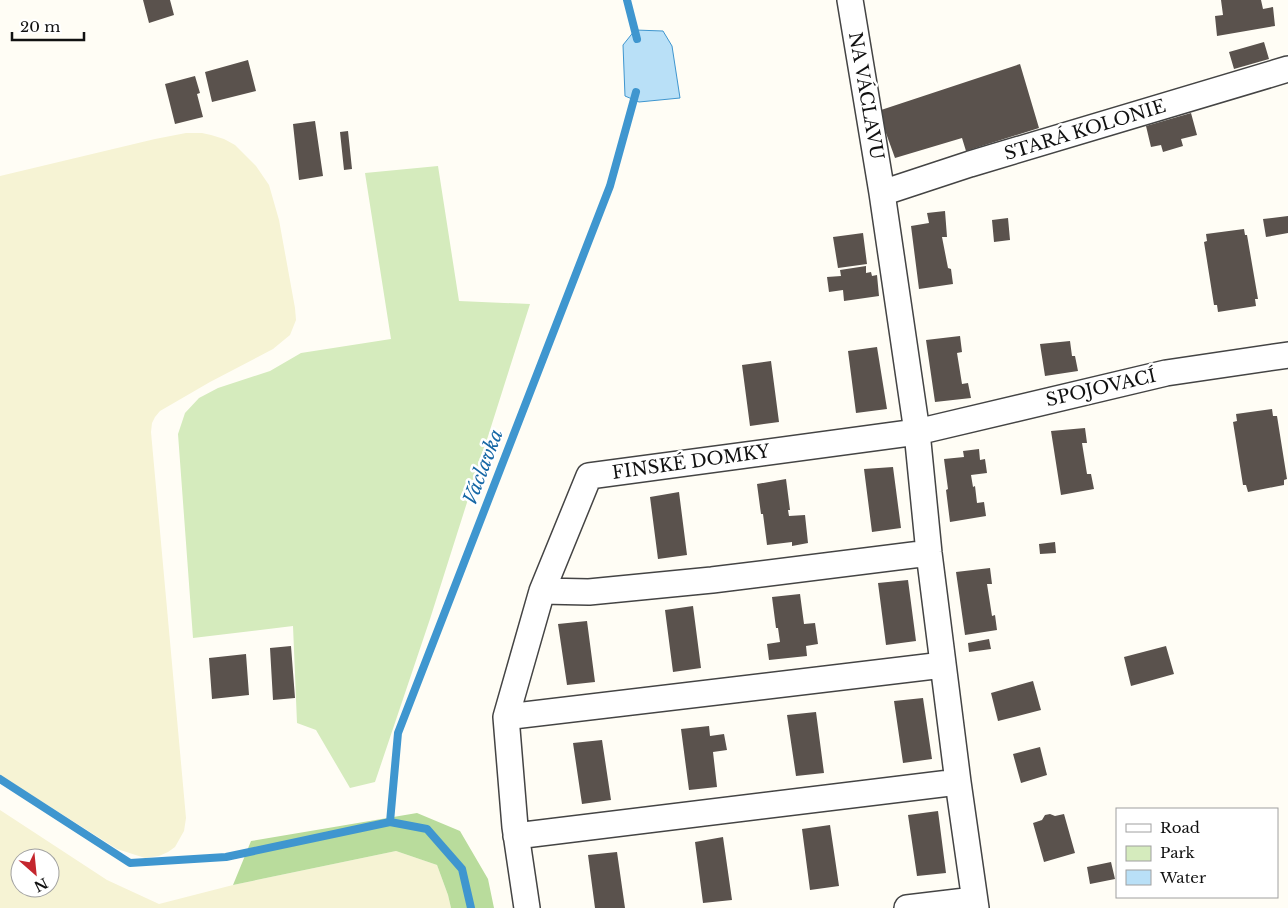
<svg xmlns="http://www.w3.org/2000/svg" width="1288" height="908" viewBox="0 0 1288 908" font-family="'Libre Baskerville',serif">
<style>
.farmland{fill:#f6f3d4;fill-rule:evenodd}
.green{fill:#d5ebbd}
.forest{fill:#b9dc9c}
.water{fill:#b9e0f7;stroke:#3f96cf}
.lines{fill:none;stroke-linecap:round;stroke-linejoin:round}
.stream{stroke:#3f96cf;stroke-width:8}
.building{fill:#5a524d}
.minor-casing{stroke:#444;stroke-width:28}
.minor{stroke:#fff;stroke-width:25}
.labels{text-anchor:middle;dominant-baseline:central;stroke-width:5;stroke-linejoin:round;paint-order:stroke}
.street-label{font-size:18px;fill:#111;stroke:#fff}
.water-label{font-size:19px;font-style:italic;fill:#1768a6;stroke:#fff}
</style>
<rect width="100%" height="100%" fill="#fffdf5"/>
<path class="farmland" d="M186 133H202L211 135 224 139 235 145 256 166 269 185 279 220 295 308 296 320 290 335 273 349 210 382 160 411 155 417 152 423 151 432 186 818 184 831 175 847 168 852 159 856 145 858 117 849 0 775V176L155 139Z
M0 810 107 880 159 904 233 885 396 851 437 865 448 895 451 908H0ZM20 858H50V888H20Z"/>
<path class="green" d="M438 166 459 301 530 304 430 619 375 782 350 788 316 730 297 723 293 626 193 638 178 434 185 413 199 398 218 388 270 371 301 353 391 339 365 173Z"/>
<path class="forest" d="M417 813 460 831 488 879 494 908H451L448 895 437 865 396 851 233 885 251 841Z"/>
<path class="water" d="M635 30 663 31 672 46 680 98 639 102 625 96 623 45Z"/>
<g class="lines">
<path class="stream" d="M627 0 637 39
M0 779 130 863 226 857 390 822
M471 908 462 869 427 829 390 822 398 733 610 186 636 92"/>
</g>
<path class="building" d="M143 0H170L174 15 149 23Z
M1221 0H1261L1263 9 1273 7 1275 26 1217 36 1215 16 1223 15Z
M1264 42 1269 59 1234 69 1229 52Z
M248 60 256 91 212 102 205 72Z
M1020 64 1039 128 966 151 962 138 895 158 878 111Z
M195 76 200 93 197 94 203 117 175 124 165 84Z
M1191 113 1197 135 1181 139 1183 146 1163 152 1161 145 1151 147 1146 126Z
M315 121 323 176 299 180 293 124Z
M348 131 352 169 344 170 340 132Z
M945 211 947 237H942L948 268 951 269 953 284 919 289 911 226 929 223 927 213Z
M1288 216V233L1266 237 1263 219Z
M1008 218 1010 240 994 242 992 220Z
M1244 229 1245 235H1247L1258 299H1255L1256 306 1218 312 1217 305H1214L1204 242 1207 241 1206 234Z
M863 233 867 264 838 268 833 237Z
M866 266V273L871 272 872 276 877 275 879 296 844 301 843 290 829 292 827 277 841 276 840 270Z
M960 336 962 352 957 353 962 384 968 383 971 398 935 402 926 340Z
M1070 341 1072 356H1075L1078 371 1045 376 1040 344Z
M877 347 887 409 856 413 848 351Z
M771 361 779 422 750 426 742 365Z
M1272 409 1273 416H1277L1287 479 1284 480V485L1248 492 1246 485H1243L1233 422 1237 421 1236 414Z
M1085 428 1087 443H1082L1087 474H1091L1094 489 1061 495 1051 431Z
M979 449 980 460 985 459 987 473 971 475 973 487 975 486 977 503 984 502 986 516 950 522 946 490 948 489 944 459 964 457 963 451Z
M893 467 901 528 872 532 864 469Z
M786 479 790 510H788L789 516 805 515 808 543 792 546V542L767 545 763 514H761L757 484Z
M679 492 687 555 658 559 650 497Z
M1055 542 1056 553 1040 554 1039 544Z
M990 568 992 584H987L992 616 995 615 997 630 965 635 956 572Z
M908 580 916 641 886 645 878 583Z
M800 594 804 624 815 623 818 644 806 646 807 656 769 660 767 644 780 642 778 628H776L772 597Z
M693 606 701 668 673 672 665 610Z
M587 621 595 682 567 685 558 624Z
M989 639 991 649 969 652 968 643Z
M291 646 295 698 273 700 270 648Z
M1166 646 1174 674 1131 686 1124 657Z
M246 654 249 695 212 699 209 658Z
M1033 681 1041 710 998 721 991 693Z
M923 698 932 759 903 763 894 701Z
M816 712 824 773 796 776 787 715Z
M709 726 710 736 724 734 727 750 713 752 717 787 689 790 681 729Z
M602 740 611 800 582 804 573 743Z
M1040 747 1047 775 1021 783 1013 754Z
M938 811 946 873 917 876 908 815Z
M1050 814 1055 816 1064 814 1075 853 1044 862 1033 823 1042 820 1045 815Z
M830 825 839 886 810 890 802 829Z
M723 837 732 900 703 903 695 842Z
M617 852 625 908H595L588 855Z
M1111 862 1115 879 1090 884 1087 867Z"/>
<g class="lines">
<g class="minor-casing">
<path id="minor" d="M850 0 882 193 917 432 929 553 958 782 976 908
M882 193 970 164 1288 69
M542 591 589 592 712 580 929 553
M506 717 943 665
M516 836 958 782
M527 908 515 827 506 717 542 591 589 476 917 432 1166 373 1288 355
M907 908 974 900"/>
</g>
<use href="#minor" class="minor"/>
</g>
<g class="labels">
<g class="street-label">
<text transform="translate(866 96) rotate(80)">NA VÁCLAVU</text>
<text transform="translate(1085 130) rotate(-17)">STARÁ KOLONIE</text>
<text transform="translate(1101 388) rotate(-13)">SPOJOVACÍ</text>
<text transform="translate(691 462) rotate(-8)">FINSKÉ DOMKY</text>
</g>
<g class="water-label">
<text transform="translate(483 467) rotate(-69)">Václavka</text>
</g>
</g>
<rect x="1116" y="808" width="162" height="90" fill="#ffffff" stroke="#a0a0a0"/>
<rect x="1126" y="824" width="25" height="8" fill="#ffffff" stroke="#a0a0a0"/>
<text x="1160" y="833" font-size="15" fill="#111111">Road</text>
<rect x="1126" y="846" width="25" height="15" fill="#d5ebbd" stroke="#a0a0a0"/>
<text x="1160" y="858" font-size="15" fill="#111111">Park</text>
<rect x="1126" y="870" width="25" height="15" fill="#b9e0f7" stroke="#a0a0a0"/>
<text x="1160" y="883" font-size="15" fill="#111111">Water</text>
<g transform="translate(35 873) rotate(153)"><circle r="24" fill="#ffffff" stroke="#a0a0a0"/>
<path d="M0-4L9 19L0 12L-9 19Z" fill="#c4262e"/>
<text y="-8" font-size="14" font-weight="bold" text-anchor="middle" fill="#111111">N</text>
</g>
<path d="M12 32v8h72v-8" fill="none" stroke="#111111" stroke-width="2.5"/>
<text x="20" y="32" font-size="15" fill="#111111" stroke="#ffffff" stroke-width="4" paint-order="stroke">20 m</text>
</svg>
